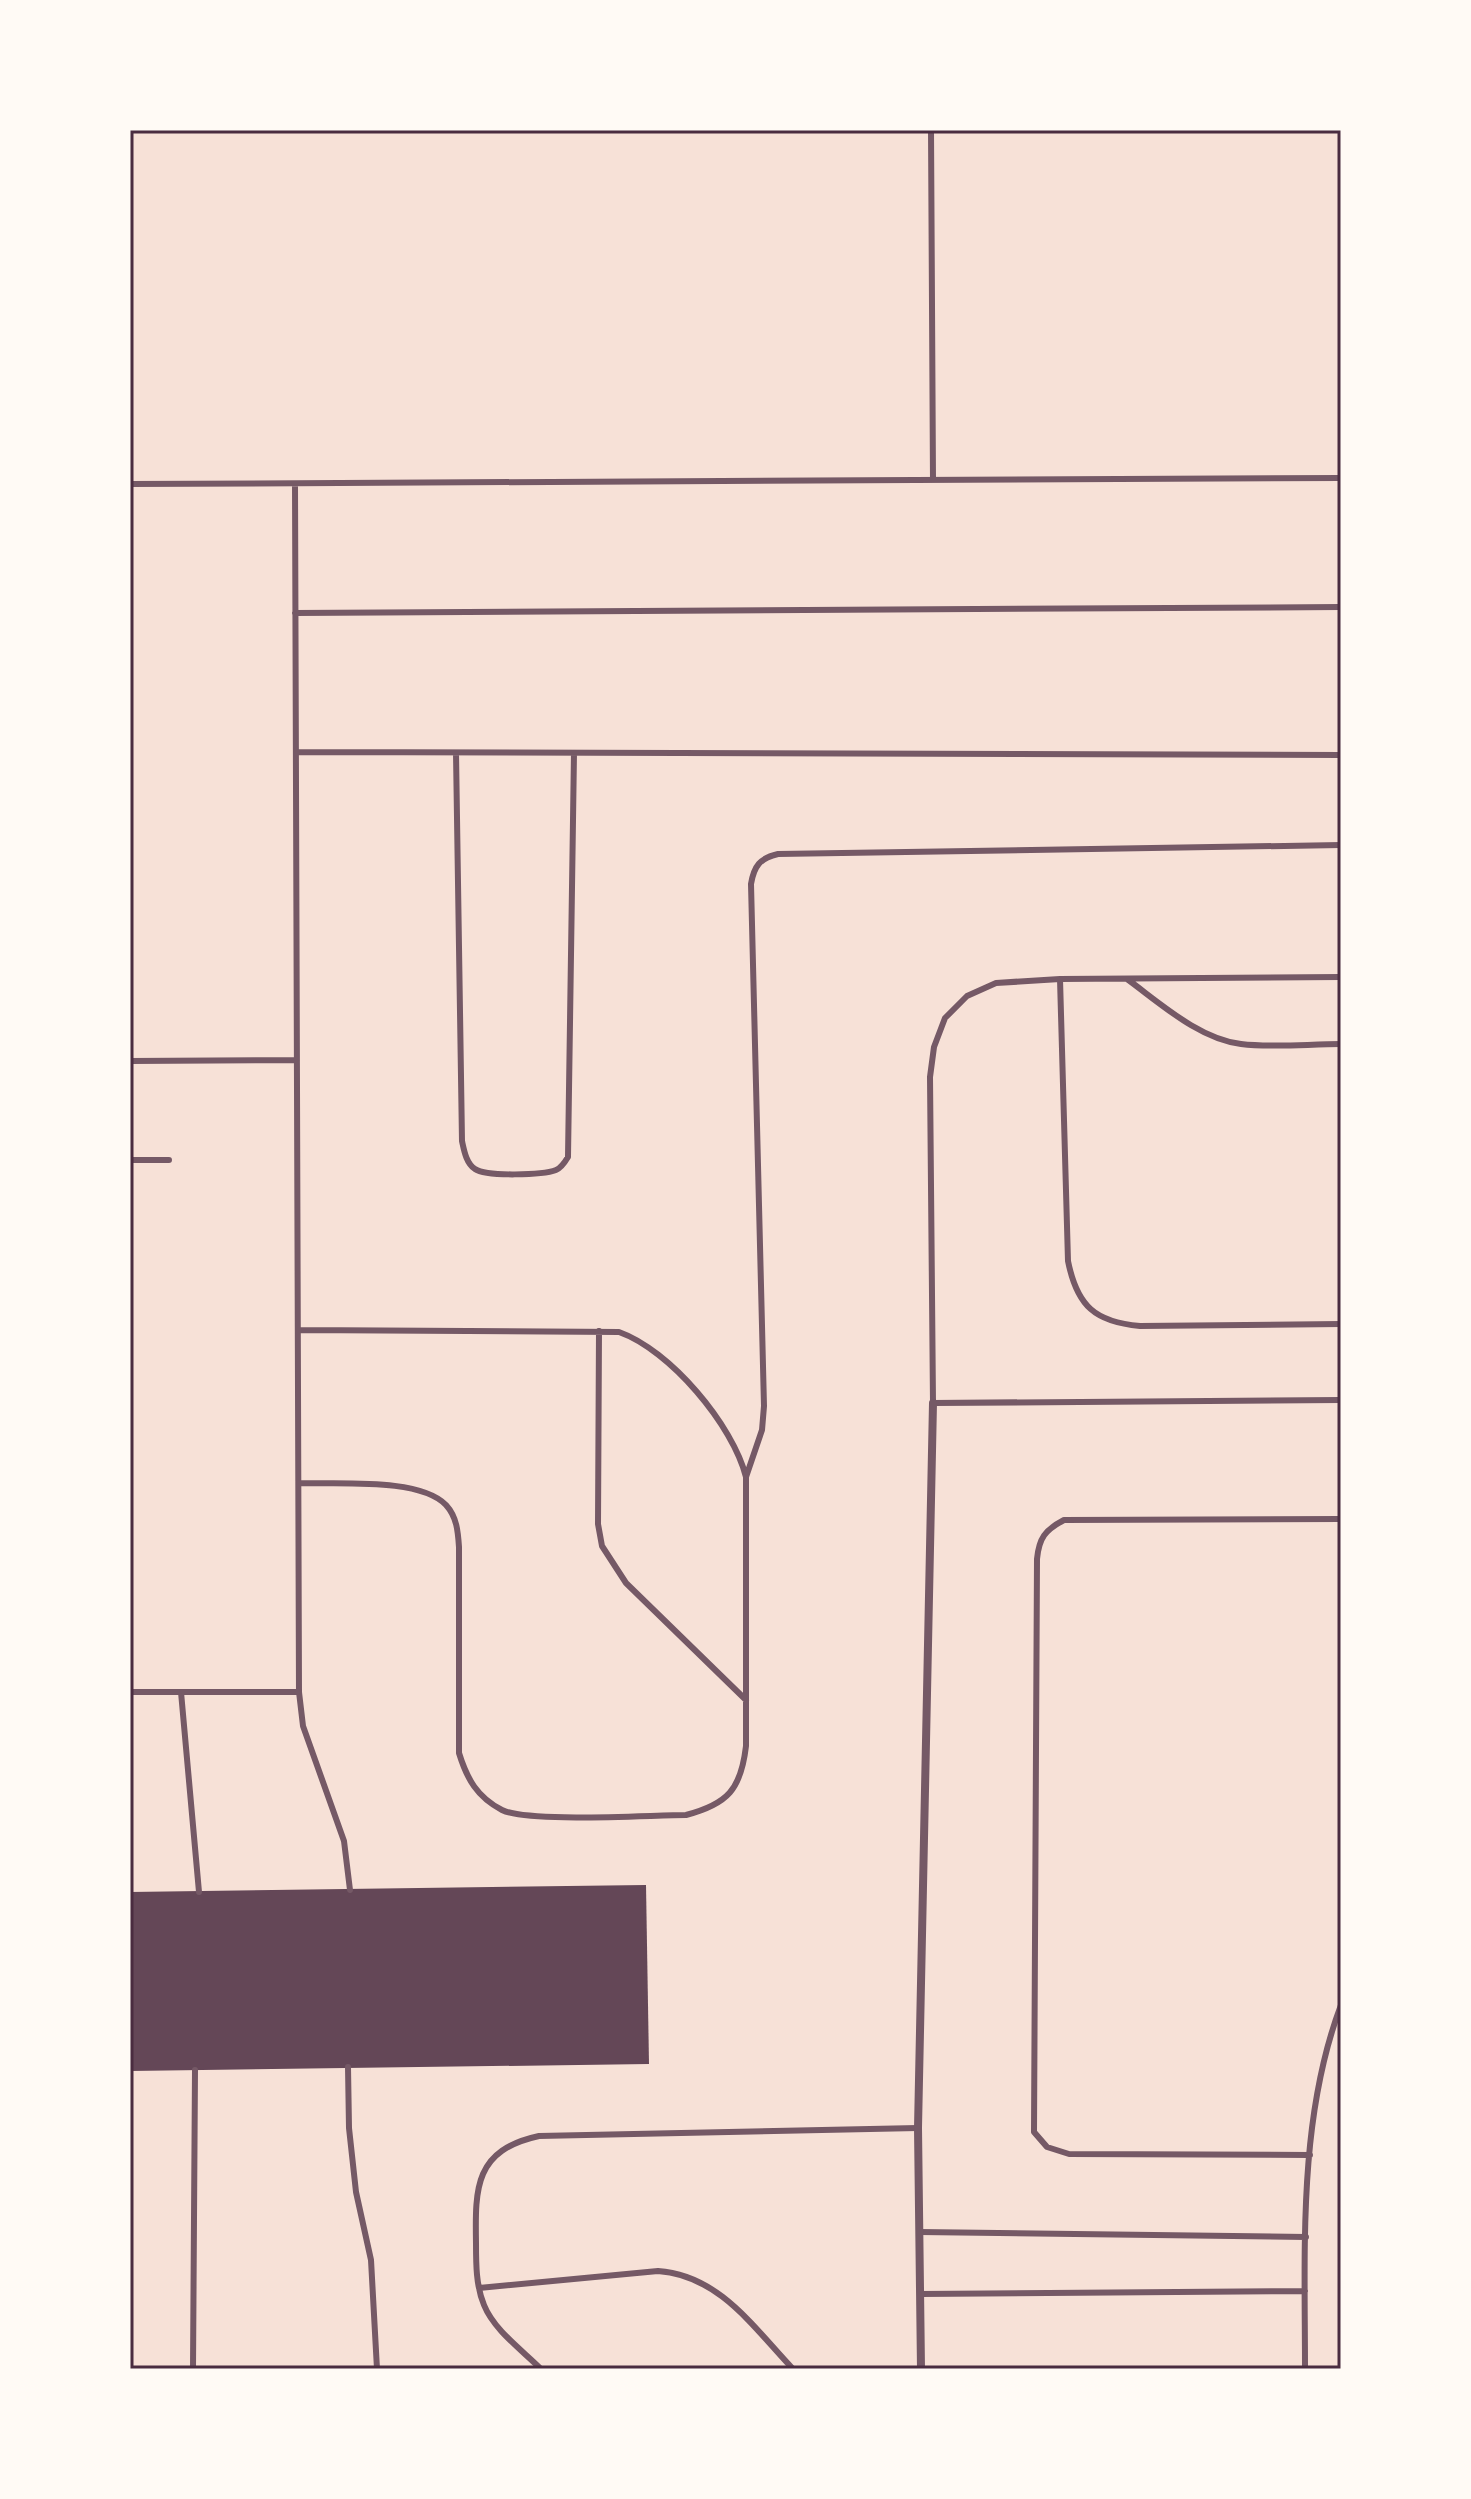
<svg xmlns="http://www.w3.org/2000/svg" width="1471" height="2499" viewBox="0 0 1471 2499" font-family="Poppins,sans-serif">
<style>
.building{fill:#644757}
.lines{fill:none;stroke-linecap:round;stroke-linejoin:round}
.service{stroke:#755966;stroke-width:6}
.minor{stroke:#755966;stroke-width:8}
.neatline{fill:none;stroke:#4a2c40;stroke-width:3}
</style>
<rect width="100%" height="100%" fill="#f7e1d7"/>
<path class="building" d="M646 1885 649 2064 130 2071V1892Z"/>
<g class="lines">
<path class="service" d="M931 130 933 480
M130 484 1341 478
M295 484 299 1692 303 1726 344 1841 350 1890
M295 613 1341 607
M297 752 1341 755
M456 753 462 1141C464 1150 466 1163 475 1169 486 1177 543 1175 556 1170 561 1168 565 1162 568 1157L574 753
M1341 977 1060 979 996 983 967 996 945 1018 934 1047 930 1077 933 1403 1341 1400
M1060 979 1068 1261C1077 1306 1095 1322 1140 1326L1341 1324
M1127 979C1160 1003 1199 1039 1241 1044 1273 1048 1308 1044 1341 1044
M130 1061 297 1060
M130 1160H169
M298 1330 619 1332C670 1350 733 1425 746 1477V1746C741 1789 728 1804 686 1815 650 1815 528 1823 502 1810 477 1797 467 1779 459 1753V1547C458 1532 457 1517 446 1505 419 1477 337 1485 299 1483
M599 1331 598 1524 602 1546 626 1583 746 1700
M746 1477 762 1430 764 1406 751 884C754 866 760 858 778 854L1341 845
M130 1692H299
M181 1692 199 1892
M348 2067 349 2128 356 2192 371 2260 377 2369
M1310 2155 1069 2154 1047 2147 1034 2132 1037 1559C1039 1538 1045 1530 1064 1520L1341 1519
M920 2232 1306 2237
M479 2288 658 2271C719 2275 754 2328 793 2369
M921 2294 1305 2291
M193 2369 195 2070
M541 2369C522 2350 494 2330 484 2305 476 2286 476 2264 476 2243 475 2187 475 2150 539 2136L918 2128
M1305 2369C1305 2249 1298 2119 1341 2005"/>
<path class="minor" d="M921 2369 918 2128 933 1403"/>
</g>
<rect width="1471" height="2499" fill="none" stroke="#fffaf5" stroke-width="264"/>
<rect x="132" y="132" width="1207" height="2235" class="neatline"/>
</svg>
